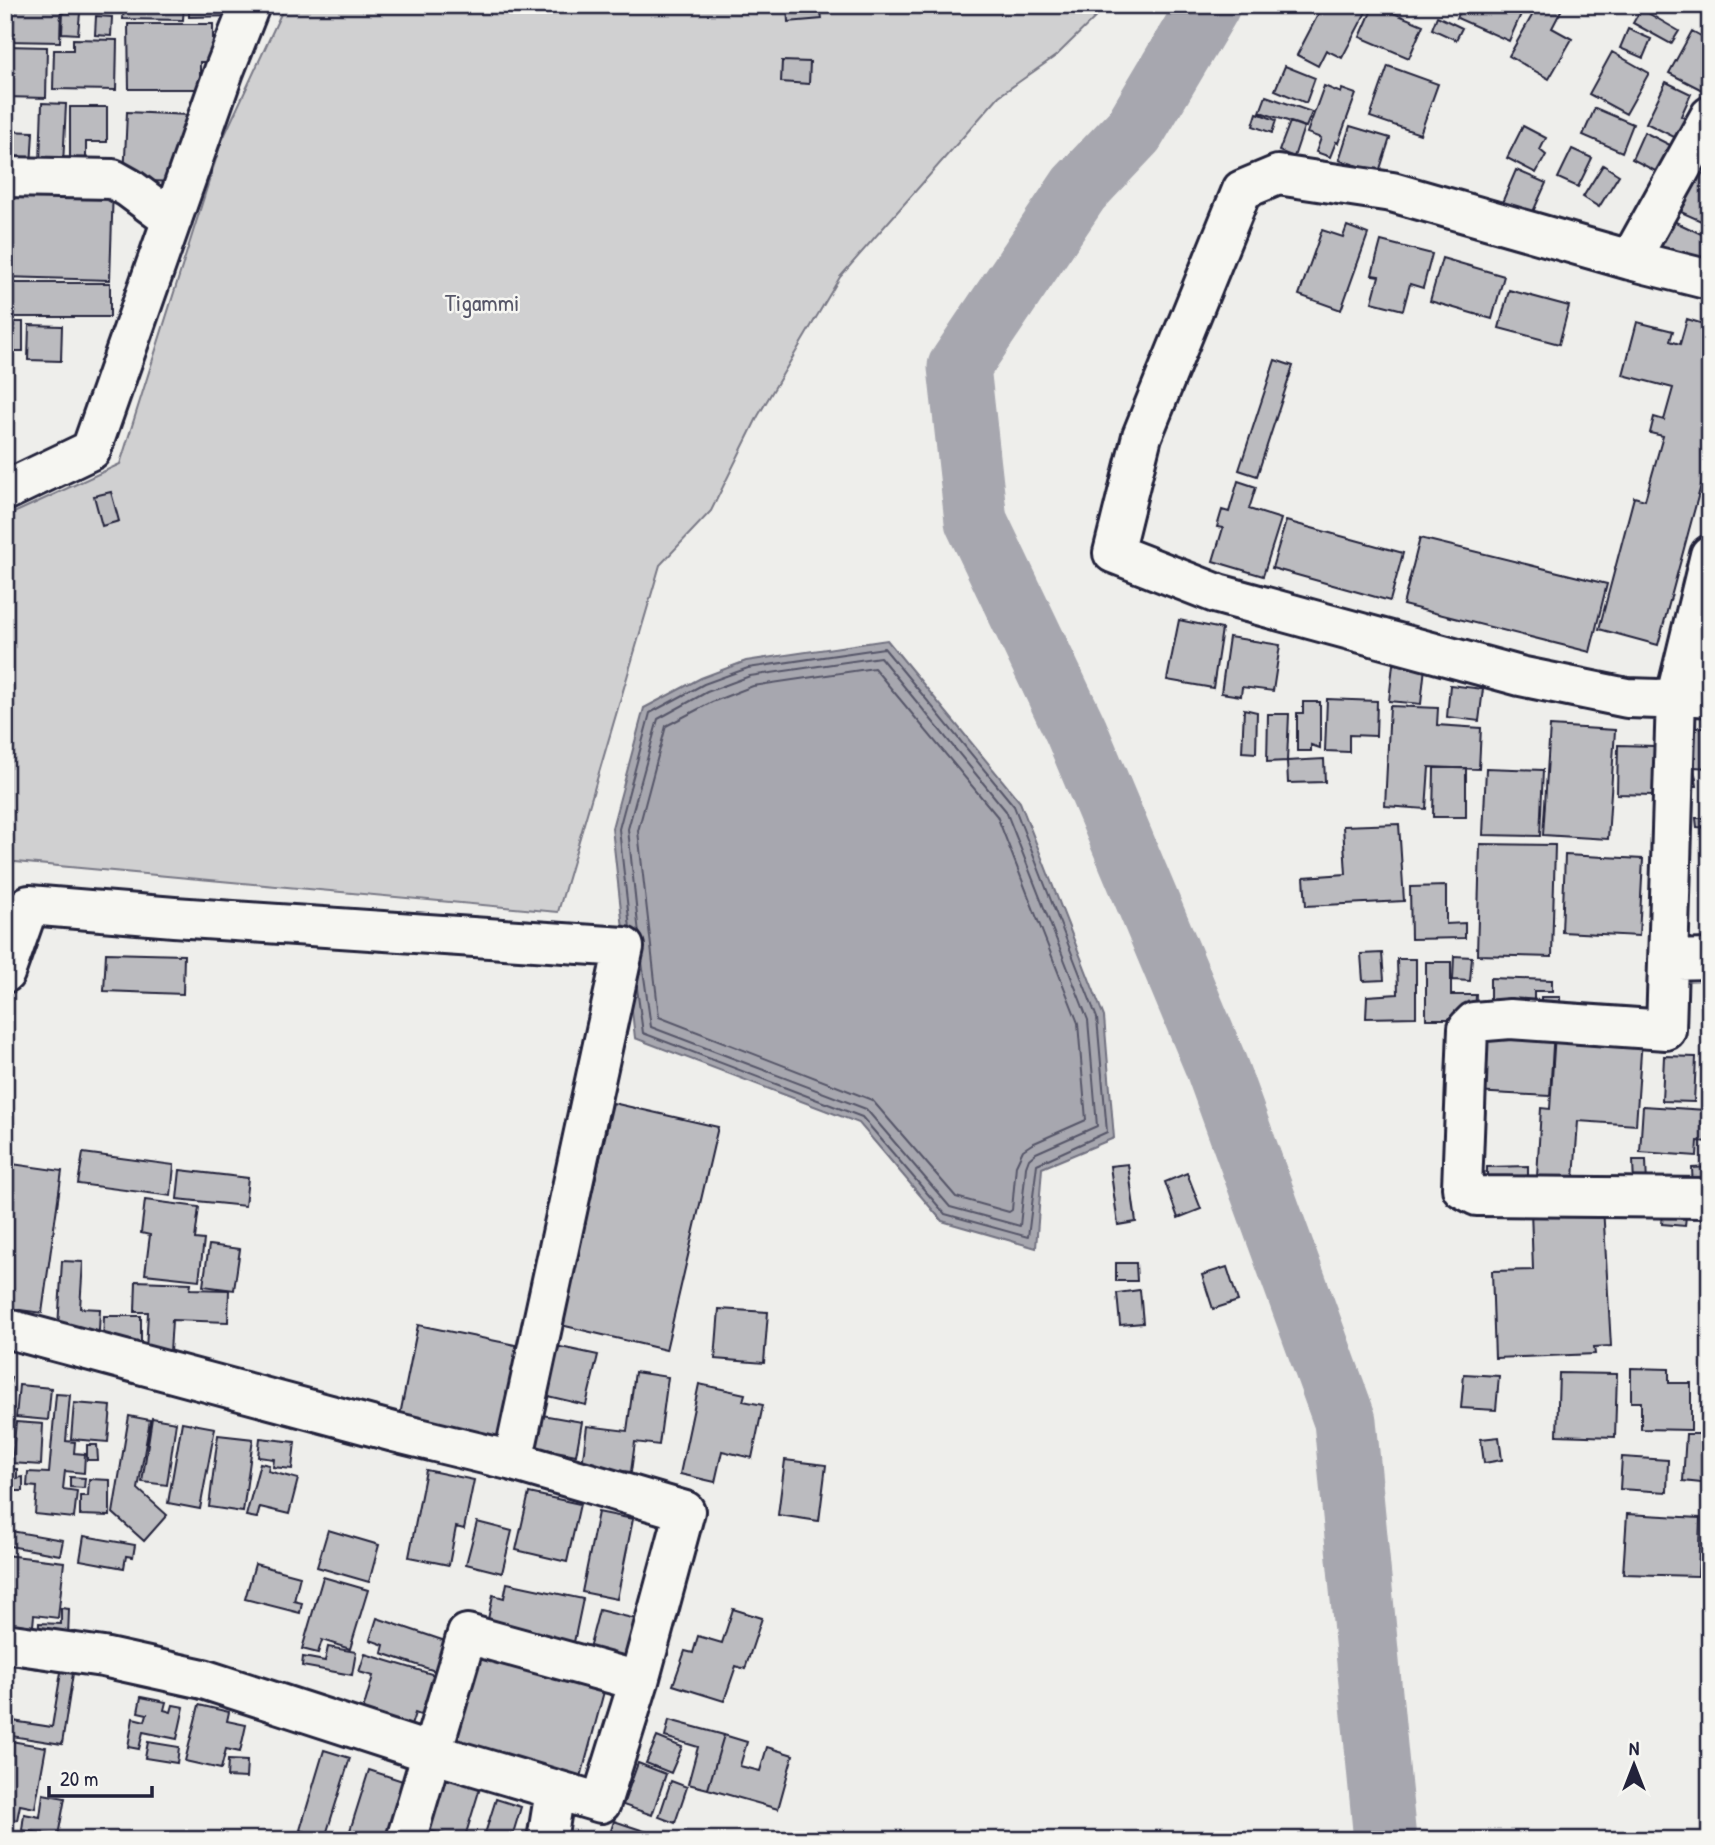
<svg xmlns="http://www.w3.org/2000/svg" width="1715" height="1845" viewBox="0 0 1715 1845" font-family="'Patrick Hand',sans-serif">
<style>
.green{fill:#d0d0d1;stroke:#797986;stroke-width:2}
.water{fill:#a7a7af;stroke:#727281;stroke-width:2}
.lines{fill:none;stroke-linecap:round;stroke-linejoin:round}
.shore{stroke:#575769;stroke-width:2}
.river{stroke:#a7a7af;stroke-width:63}
.building{fill:#bbbbbf;stroke:#22223b;stroke-width:2}
.minor-casing{stroke:#22223b;stroke-width:44}
.minor{stroke:#f6f6f2;stroke-width:38}
.labels{text-anchor:middle;dominant-baseline:central;stroke-width:5;stroke-linejoin:round;paint-order:stroke}
.park-label{font-size:24px;fill:#565668;stroke:#f6f6f2}
</style>
<rect width="100%" height="100%" fill="#eeeeeb"/>
<filter id="ink" filterUnits="userSpaceOnUse"><feTurbulence type="fractalNoise" baseFrequency=".0143" numOctaves="2"/><feDisplacementMap in="SourceGraphic" scale="14" xChannelSelector="R" yChannelSelector="G"/><feConvolveMatrix kernelMatrix="1 2 1 2 8 2 1 2 1" color-interpolation-filters="sRGB"/></filter>
<g filter="url(#ink)">
<path class="green" d="M285 5H1108L1057 55 999 96 840 277 758 416 711 511 660 565 558 912 5 861V517L120 464 221 143Z"/>
<path class="water" d="M887 640 1020 802 1104 1017 1114 1138 1042 1168 1036 1248 942 1221 859 1123 635 1038 612 828 644 708 701 678 746 661Z"/>
<g class="lines">
<path class="shore" d="M874 668 997 816 1078 1023 1086 1120 1032 1144 1023 1150 1016 1165 1012 1210 1009 1212 956 1197 872 1100 659 1017 638 831 666 726 712 702 753 686Z
M630 928 619 829 650 713 704 684 748 668 884 648 1014 806 1097 1018 1107 1132 1037 1164 1028 1237 945 1214 862 1117 643 1033 637 988
M639 934 628 829 658 719 707 692 750 676 880 657 1006 811 1088 1020 1097 1126 1036 1153 1029 1159 1026 1167 1020 1226 950 1207 866 1109 651 1027 642 962"/>
<path class="river" d="M1209 5 1134 131 1079 189 959 367 976 521 1076 731 1215 1063 1345 1421 1385 1840"/>
</g>
<path class="building" d="M5 5H61L60 42 5 41Z
M124 5H184L183 20 123 19Z
M189 5H237L238 16 189 17Z
M787 5H820L822 19 788 22Z
M1323 5H1354L1366 12 1342 58 1326 50 1318 66 1297 55Z
M1374 5 1423 25 1409 58 1360 37Z
M1463 5H1525L1509 41 1457 18Z
M1538 5H1564L1552 28 1572 39 1549 79 1509 56Z
M1641 9 1679 31 1671 44 1633 23Z
M63 12 80 13 78 34 62 33Z
M96 16 112 17 111 36 95 35Z
M1437 16 1462 28 1456 40 1432 29Z
M128 24H213V62H200V89H129Z
M1628 29 1651 39 1643 58 1620 48Z
M1692 31 1710 41V94L1669 73Z
M73 39 117 40 116 90 53 89 54 50H73Z
M5 46 47 47 46 98 5 97Z
M1612 52 1649 73 1626 114 1589 94Z
M782 61 810 62 809 84 781 82Z
M1285 66 1315 78 1306 103 1275 90Z
M1388 66 1438 84 1420 134 1370 117Z
M1666 82 1691 94 1681 116 1691 122 1682 141 1646 123Z
M1324 86 1341 93 1342 89 1356 94 1338 143 1336 142 1330 157 1316 152 1321 138 1307 133Z
M1266 96 1312 112 1306 127 1260 112Z
M42 103 66 104 63 165 40 164Z
M70 107H107V142H86V171L70 170Z
M1595 108 1633 124 1622 152 1583 135Z
M127 112 189 115 176 182 124 180Z
M1257 113 1276 120 1272 133 1253 126Z
M1290 122 1304 127 1294 157 1279 151Z
M1350 126 1390 138 1379 172 1339 160Z
M1523 126 1546 138 1540 150 1546 155 1536 173 1507 158Z
M5 131 33 132 31 168 5 167Z
M1644 132 1678 149 1665 176 1632 159Z
M1572 149 1592 158 1578 187 1558 178Z
M1706 160 1710 162V225L1681 212Z
M1603 165 1619 175 1599 207 1583 197Z
M1516 170 1546 183 1527 225 1498 212Z
M5 185 113 187 110 280 5 277Z
M1669 219 1710 238V247L1700 268 1656 248Z
M1347 226 1368 234 1341 310 1299 295 1322 230 1343 237Z
M1381 241 1432 254 1423 288 1410 284 1403 310 1372 302 1379 276 1372 275Z
M1442 258 1504 276 1492 319 1430 301Z
M5 283H110V317H5Z
M1509 290 1569 306 1559 344 1499 328Z
M1687 319 1710 326V452L1658 645 1599 629 1634 497 1645 500 1663 436 1650 433 1654 417 1664 420 1673 388 1623 375 1637 322 1673 331 1670 341 1680 344Z
M5 322H23V351H5Z
M29 325 62 326 61 361 28 360Z
M1275 360 1293 366 1257 476 1239 470Z
M1238 481 1256 487 1249 509 1281 519 1263 576 1213 561 1223 528 1217 527 1222 510 1229 512Z
M111 492 119 521 102 526 94 496Z
M1286 521 1403 553 1390 601 1272 568Z
M1420 538 1607 584 1590 652 1403 605Z
M1710 611V678L1693 674Z
M1179 620 1222 629 1213 688 1167 680Z
M1229 637 1280 645 1273 691 1242 687 1241 696 1221 693Z
M1393 664 1425 667 1421 704 1389 701Z
M1450 685 1483 689 1479 721 1447 717Z
M1327 699 1377 701 1376 736 1349 735V752L1325 751Z
M1303 702H1320V748L1311 745V751H1297V713H1303Z
M1390 706 1438 708 1437 725 1481 728 1479 769 1429 767 1426 809 1385 806Z
M1244 709 1257 712 1256 753 1242 752Z
M1268 714H1289L1287 761 1267 762Z
M1550 726 1615 730 1608 839 1543 835Z
M1696 727 1710 728V768L1694 767 1697 786H1683L1681 746 1695 744Z
M1618 745 1655 746 1653 795 1617 794Z
M1324 759 1325 782 1288 783 1287 761Z
M1434 768H1466V817H1433Z
M1486 768 1543 770 1540 836 1483 835Z
M1696 818H1710V828L1697 827Z
M1399 824 1404 901 1306 906 1304 877 1346 874 1343 826Z
M1480 844 1555 845 1552 957 1477 955Z
M1565 855 1643 859 1639 936 1562 932Z
M1446 886V924L1465 923V938L1411 939 1410 887Z
M106 953 184 955 183 994 104 991Z
M1382 953 1384 980 1363 981 1361 954Z
M1454 956 1472 957 1470 981 1453 980Z
M1397 959H1416V1017L1366 1018 1367 996 1398 994Z
M1426 962H1451V995H1476L1475 1019H1426Z
M1704 966H1710V993L1702 992Z
M1490 978 1552 980V991H1534V1012L1490 1011Z
M1541 997H1560V1017H1541Z
M1704 1004H1710V1030H1703Z
M1478 1025 1554 1029 1550 1096 1474 1092Z
M1555 1033 1642 1038 1636 1125 1578 1121 1574 1179 1537 1177 1541 1108 1550 1109Z
M1664 1056 1696 1057 1694 1102 1662 1101Z
M613 1103 718 1127 666 1350 561 1325Z
M1643 1106 1706 1110 1705 1121H1710V1142L1698 1141 1697 1156 1640 1152Z
M83 1153 174 1165 171 1196 78 1184Z
M1633 1160H1646L1647 1186H1634Z
M5 1163 62 1171 42 1313 5 1308Z
M1128 1164 1136 1222 1118 1225 1110 1166Z
M1528 1166V1182H1487V1167Z
M1710 1167V1188L1693 1189 1692 1168Z
M180 1170 248 1178 245 1206 177 1199Z
M1187 1173 1201 1209 1178 1218 1165 1182Z
M145 1200 199 1207 195 1239 204 1240 199 1280 145 1274 150 1235 141 1233Z
M1603 1206 1611 1346 1594 1347 1595 1354 1495 1358 1492 1271 1533 1270 1531 1209Z
M1663 1213 1686 1216 1685 1226 1662 1224Z
M209 1245 240 1249 234 1290 203 1286Z
M62 1261 83 1262 80 1308 100 1309 99 1331 58 1328Z
M1116 1263H1136L1137 1281H1116Z
M1227 1267 1238 1301 1213 1309 1202 1275Z
M136 1281 191 1283 190 1289 229 1290 228 1322 172 1320 170 1352 146 1351 148 1312H135Z
M1140 1290 1143 1323 1120 1325 1117 1293Z
M719 1309 768 1312 764 1363 715 1359Z
M104 1316H141V1344H103Z
M418 1325 520 1346 501 1445 398 1425Z
M551 1345 598 1355 586 1405 539 1394Z
M1631 1368 1669 1369V1383H1691V1430L1641 1429V1402H1631Z
M635 1372 668 1377 659 1445 635 1442 631 1472 582 1466 587 1426 627 1431Z
M1559 1373 1617 1374 1615 1437 1557 1435Z
M1464 1374 1499 1376 1496 1410 1461 1408Z
M5 1377H11L5 1416Z
M699 1384 745 1394 743 1401 763 1405 752 1458 722 1451 715 1482 680 1474Z
M19 1385 51 1388 48 1420 16 1417Z
M56 1394 70 1395 66 1441 75 1442 74 1453 85 1454 84 1473 65 1471 63 1489 77 1491 74 1518 35 1514 37 1487 27 1486 28 1472 49 1473Z
M74 1403 111 1406 108 1442 71 1439Z
M542 1415 582 1422 576 1455 535 1447Z
M129 1416 150 1420 138 1489 167 1515 144 1541 113 1513Z
M152 1418 176 1422 167 1485 142 1482Z
M5 1419H12L11 1443H5Z
M16 1422 43 1424 41 1465 12 1463Z
M182 1422 215 1428 200 1509 168 1503Z
M1686 1434H1710V1484L1683 1481Z
M218 1435 253 1439 243 1512 209 1507Z
M1499 1437 1502 1460 1484 1463 1481 1439Z
M260 1438 295 1442 292 1469 273 1467 274 1459 258 1457Z
M87 1445H97L98 1460H87Z
M1622 1457 1668 1460 1667 1492 1620 1489Z
M5 1459 6 1469H17V1478L23 1477V1491H5Z
M785 1460 826 1465 819 1521 778 1515Z
M260 1463 269 1465 268 1471 298 1479 289 1514 260 1507 257 1518 246 1516Z
M426 1470 474 1480 464 1529 456 1527 449 1565 409 1557Z
M70 1477 85 1478 84 1488 70 1487Z
M89 1479 110 1480V1516L80 1515V1496H88Z
M529 1493 580 1504 567 1562 516 1550Z
M5 1494 11 1495 5 1536Z
M598 1512 633 1519 617 1599 582 1592Z
M1627 1514 1700 1518 1698 1576 1623 1574Z
M477 1522 512 1531 502 1573 466 1564Z
M328 1530 379 1545 369 1582 317 1567Z
M11 1531 63 1540 60 1555 9 1546Z
M84 1536 135 1545 133 1557 126 1556 124 1568 80 1560Z
M5 1555 64 1562 58 1618 34 1615 33 1626 5 1623Z
M255 1564 300 1576 294 1601 302 1603 300 1613 245 1599Z
M323 1577 368 1590 350 1649 322 1640 318 1653 302 1649Z
M507 1583 583 1599 573 1647 486 1629 493 1595 504 1598Z
M61 1608 69 1609 68 1638 38 1637 39 1623 61 1624Z
M733 1609 762 1618 745 1669 736 1666 724 1701 673 1685 685 1651 693 1653 698 1636 722 1643Z
M599 1610 636 1619 625 1662 588 1652Z
M377 1618 445 1641 435 1671 382 1653 384 1645 370 1640Z
M328 1647 356 1652 352 1675 302 1666 303 1657 325 1661Z
M481 1651 606 1684 580 1781 455 1748Z
M365 1654 445 1678 423 1716 415 1713 409 1732 361 1717 373 1676 359 1672Z
M5 1656 74 1667 62 1744 5 1735 6 1720 52 1727 61 1672 5 1664Z
M141 1697 166 1702 164 1710 171 1712 173 1705 184 1707 177 1739 143 1732 139 1749 128 1747 133 1718 145 1721 147 1714 138 1712Z
M199 1705 229 1712 227 1721 246 1725 240 1752 226 1749 221 1769 185 1761Z
M669 1720 724 1735 708 1789 688 1784 698 1747 665 1737Z
M724 1735 747 1742 740 1766 760 1771 767 1747 793 1755 778 1809 708 1789Z
M657 1737 682 1747 671 1773 646 1763Z
M5 1740 46 1747 35 1808 20 1805 17 1820 5 1818Z
M148 1742 179 1747 177 1763 145 1758Z
M324 1750 350 1758 325 1838 300 1830Z
M228 1760 247 1761 246 1778 227 1777Z
M638 1763 666 1774 652 1815 623 1805Z
M369 1770 412 1784 399 1801 387 1840H347Z
M437 1775 480 1788 464 1840 420 1828Z
M671 1781 687 1787 675 1823 659 1817Z
M43 1794 65 1798 58 1836 22 1830 24 1814 40 1817Z
M496 1799 521 1807 511 1840H483Z
M614 1821 653 1834 651 1840H608Z"/>
<g class="lines">
<g class="minor-casing">
<path id="minor" d="M5 177 113 179 129 188 172 220
M1630 260 1710 116
M1710 280 1630 260 1392 192 1278 175 1242 190 1142 436 1113 553 1218 594 1520 676 1627 698 1659 699 1684 695 1710 697
M5 491 91 450 224 71 250 5
M1710 555 1676 696 1666 1030 1510 1019 1474 1022 1468 1028 1462 1188 1477 1196 1710 1198
M1668 960 1710 959
M5 973 29 905 174 917 624 947 513 1461
M5 1328 394 1432 513 1461 685 1511 639 1681 601 1803 431 1753 203 1679 103 1657 5 1643
M406 1840 467 1634 639 1681
M547 1840 555 1791"/>
</g>
<use href="#minor" class="minor"/>
</g>
</g>
<g class="labels">
<g class="park-label">
<text x="482" y="302">Tigammi</text>
</g>
</g>
<rect width="1715" height="1845" fill="none" stroke="#f6f6f2" stroke-width="28"/>
<rect x="14" y="14" width="1687" height="1817" fill="none" stroke="#22223b" stroke-width="2.5" filter="url(#ink)"/>
<g transform="translate(1634 1765)" stroke="#f6f6f2" stroke-width="5" paint-order="stroke">
<path d="M0-5L12 26L0 18L-12 26Z" fill="#22223b"/>
<text y="-10" font-size="19" font-weight="bold" text-anchor="middle" fill="#22223b">N</text>
</g>
<path d="M49 1786v10h103v-10" fill="none" stroke="#22223b" stroke-width="3.5"/>
<text x="60" y="1786" font-size="21" fill="#22223b" stroke="#f6f6f2" stroke-width="5" paint-order="stroke">20 m</text>
</svg>
